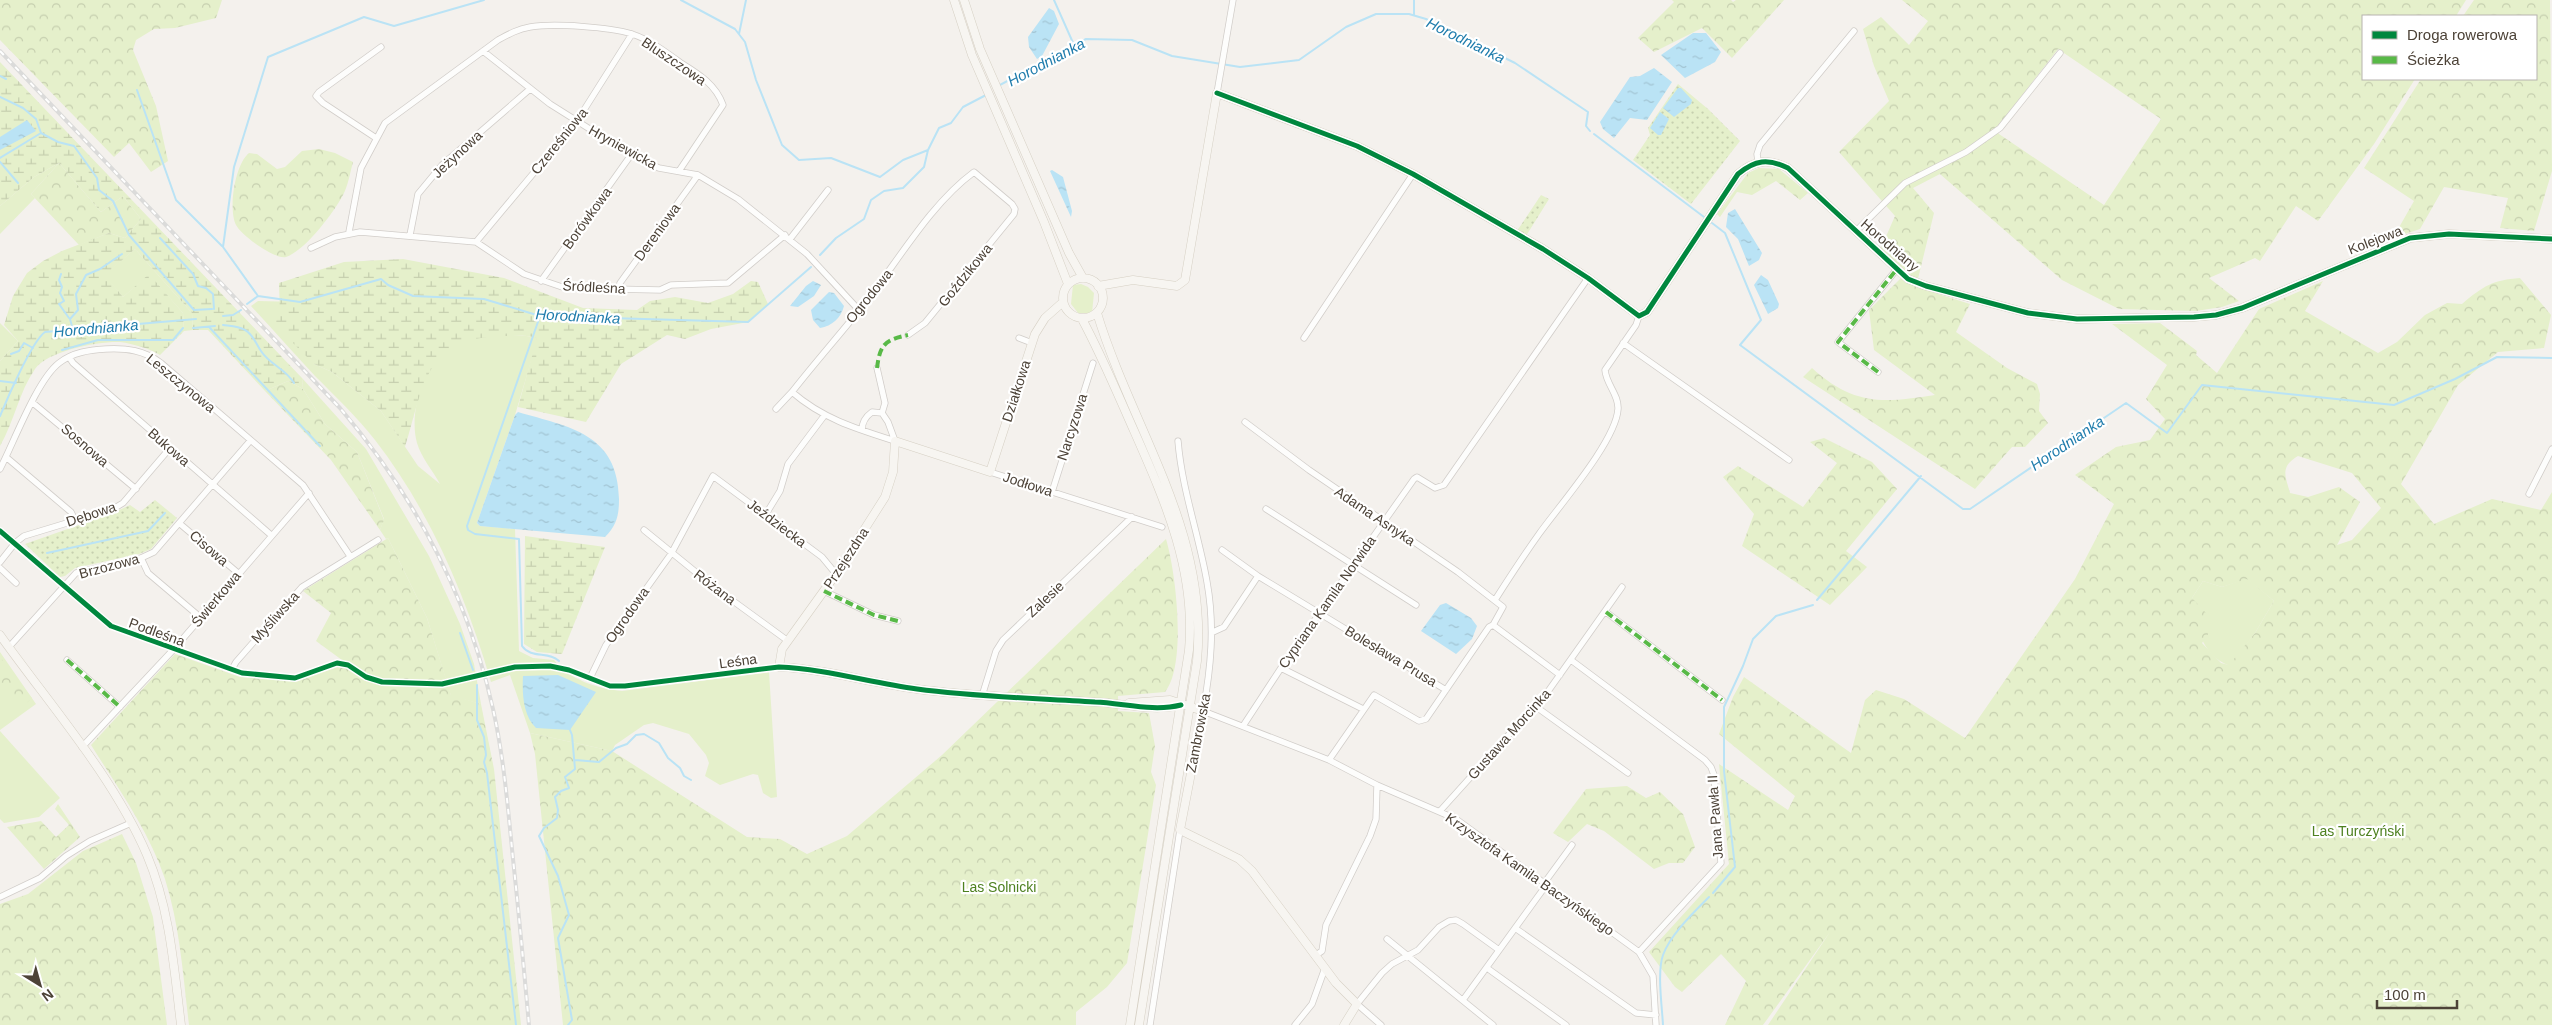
<svg xmlns="http://www.w3.org/2000/svg" width="2552" height="1025" viewBox="0 0 2552 1025" font-family="Arial,sans-serif">
<style>
.grass{fill:#e5f0cb}
.forest{fill:url(#forest-crowns);fill-rule:evenodd}
.wetland{fill:url(#wetland-marsh)}
.park{fill:url(#park-dots)}
.water{fill:url(#water-ripples)}
.lines{fill:none;stroke-linecap:round;stroke-linejoin:round}
.stream{stroke:#bae3f5;stroke-width:2}
.street-casing{stroke:#d1cdc9;stroke-width:7}
.secondary-casing{stroke:#d6d0c4;stroke-width:9}
.street{stroke:#fdfdfc;stroke-width:5.5}
.secondary{stroke:#f7f5f1;stroke-width:8}
.rail-casing{stroke:#dbdbda;stroke-width:4}
.rail{stroke:#fff;stroke-width:2;stroke-dasharray:5.5;stroke-linecap:butt}
.quiet{stroke:#58b947;stroke-width:4;stroke-dasharray:8 4;stroke-linecap:butt}
.cycleway-casing{stroke:#fff;stroke-width:8}
.cycleway{stroke:#00873e;stroke-width:5}
.labels{text-anchor:middle;dominant-baseline:central;stroke-width:4.5;stroke-linejoin:round;paint-order:stroke}
.street-label{font-size:14px;fill:#4c4237;stroke:#fff}
.park-label{font-size:14px;fill:#4e8120;stroke:#fff}
.water-label{font-size:15px;font-style:italic;fill:#1f7cac;stroke:#fff}
</style>
<defs>
<pattern id="forest-crowns" width="20" height="18" patternUnits="userSpaceOnUse" patternTransform="scale(1.25)"><rect width="20" height="18" fill="#e5f0cb"/><path d="M2 6a3 3 0 1 1 6 0M12 15a3 3 0 1 1 6 0" fill="none" stroke="#c6cfaf"/></pattern>
<pattern id="wetland-marsh" width="20" height="14" patternUnits="userSpaceOnUse" patternTransform="scale(1.25)"><rect width="20" height="14" fill="#e5f0cb"/><path d="M1 5h8M5 5V1M11 12h8M15 12V8" fill="none" stroke="#c6cfaf"/></pattern>
<pattern id="park-dots" width="8" height="8" patternUnits="userSpaceOnUse" patternTransform="scale(1.25)"><rect width="8" height="8" fill="#e5f0cb"/><path d="M2 2h.1M6 6h.1" fill="none" stroke="#c6cfaf" stroke-width="1.8" stroke-linecap="round"/></pattern>
<pattern id="water-ripples" width="26" height="14" patternUnits="userSpaceOnUse" patternTransform="scale(1.25)"><rect width="26" height="14" fill="#bae3f5"/><path d="M2 4q2-2 4 0t4 0M15 11q2-2 4 0t4 0" fill="none" stroke="#a2c4d3"/></pattern>
</defs>
<rect width="100%" height="100%" fill="#f4f1ed"/>
<path class="grass" d="M59 163 31 194 35 198 0 234V206L34 177Z
M135 249 192 313 193 330 184 331 183 313 149 275 123 297 104 275Z
M1081 284 1088 287 1094 293 1092 313H1078L1071 304 1073 285Z
M258 301 300 302 314 364 332 372 381 411 418 466 440 484C433 471 421 457 417 443 408 411 425 361 454 344 473 334 517 333 538 338L515 415 477 523 480 526 515 529 519 651 533 658 554 660C568 679 598 689 622 691L769 672 777 797 771 798 763 793 758 775 753 774 720 785 705 776 709 763 706 755 689 734 653 723 644 725 615 745 612 751 530 733 510 675 491 682C466 596 430 511 375 440 357 417 336 397 315 376 294 353 272 329 251 306Z
M0 323 18 341 0 361Z
M302 378 366 449 429 556 460 624 474 664 481 704 451 696 427 618 388 538 386 539 380 530 384 519 357 452 325 424 303 389Z
M2247 578 2274 601 2255 633 2230 666C2199 654 2198 626 2192 598L2203 581 2222 587Z
M0 652 36 704 0 730Z
M0 731 60 798 39 817 4 823 0 819Z"/>
<path class="forest" d="M0 0H222L216 18 175 28 154 29 136 40 133 50 156 106 168 161 151 172 129 143 114 157 0 40Z
M1672 0H1731L1733 2 1736 0H1784L1732 58 1702 28 1654 52 1638 38 1674 2Z
M1902 0H2466L2456 16H2363V79H2415L2374 144 2318 221 2296 206 2260 261 2255 258 2209 278 2239 301 2222 307 2196 311 2119 309 2062 280 1940 174 1913 188 1934 213 1916 287 1970 304 1956 332 2007 368 2037 384 2040 394 2039 411 2048 423 2025 447H2012L1975 489 1803 377 1812 368C1854 406 1883 403 1935 395L1874 350 1869 310 1906 273 1881 248 1895 216 1839 152 1889 101 1874 66 1863 29 1881 17 1909 45 1928 21ZM2058 49 2161 119 2104 205 1999 134 1996 129Z
M2474 0H2550L2552 171 2534 231 2500 228 2508 198 2444 187 2420 229 2393 238 2414 201 2364 168 2421 79H2536V16H2463Z
M319 149 335 153 353 162C350 173 348 186 343 195 334 212 305 251 286 257 275 260 241 235 236 225 228 209 235 164 249 153L257 154 277 169 285 167 302 151Z
M59 163 101 212 123 196 141 219 125 238 109 233 79 245 31 194Z
M1759 168 1779 169 1808 193 1800 200 1776 181 1752 195 1737 192 1720 217 1717 214 1748 173Z
M2520 278 2551 315 2544 348 2498 352 2458 385 2401 484 2434 524 2492 499 2541 510 2552 492V1025H1768L1830 932 1763 1025H1725L1746 981 1721 954 1682 992 1675 987 1649 952 1729 864 1719 764 1788 810 1795 796 1719 734 1733 697 1744 677 1851 753 1865 700 1876 690 1904 699 1965 738 2075 579 2114 504 2075 475 2116 447 2150 440 2165 419 2146 399 2167 365 2112 324 2160 323 2197 351 2196 355 2217 373 2259 309 2323 281 2305 311 2378 353 2397 342 2425 315 2447 303 2462 304C2483 286 2493 280 2520 278ZM2298 456 2352 473 2381 508 2352 540 2337 545 2360 502 2339 487 2308 497 2290 493C2285 475 2280 467 2298 456ZM2247 579 2274 601 2255 633 2229 665 2221 663 2202 643 2208 635 2207 614 2192 598 2203 581 2222 587Z
M288 381 303 389 325 424 357 452 384 520 380 530 331 460 265 391Z
M1824 438 1872 462 1897 489 1846 551 1867 567 1830 605 1742 546 1754 514 1723 477 1738 466 1803 507 1837 463 1810 442Z
M388 538 427 618 451 695 481 704 494 769 521 1025H189C183 976 180 926 165 879 149 831 118 788 91 745L175 654 240 677 298 681 346 663 316 641 331 613 303 591Z
M1166 539C1176 572 1187 665 1165 692L1118 696V711L1149 713 1155 746 1151 772 1156 785 1127 963 1107 987 1076 1012V1025H563L535 754 530 733 612 751 747 837 780 839 807 854 847 836 942 755Z
M0 657 32 698 24 705 0 692Z
M1627 786 1646 798 1660 792 1683 814 1695 847 1683 863H1669L1654 869 1604 831 1587 824 1568 842 1553 833 1586 789Z
M58 804 80 837 44 869 7 827 41 821 56 837 69 825 55 809Z
M122 834 136 863 153 917 167 1025H0V904L28 894 83 851Z"/>
<path class="wetland" d="M0 62 302 378 303 389 288 381 265 391 208 330H193L192 313 135 249 105 275 123 297 149 274 183 313 184 331 160 355C148 348 134 344 120 342 99 341 47 351 35 369 19 392 14 422 0 446V361L18 341 4 325 13 296 27 273 43 261 62 251 109 233 125 238 141 219 123 196 101 212 59 163 34 177 0 206Z
M403 259 504 278 583 308 637 310 650 301 675 297 708 303 733 294 751 281 758 282 768 304 748 322 711 329 685 339 667 335 621 364 586 422 518 407 537 338C522 334 507 336 491 337 423 340 422 395 405 447L381 411 332 372 314 364 279 329 276 321 280 315 279 283 344 262Z
M525 536 605 547 562 654 537 652 524 644Z"/>
<path class="park" d="M1678 84 1708 109 1740 141 1691 204 1633 160 1650 135 1648 128Z
M1541 195 1549 199 1526 236 1517 231Z
M155 500 177 518 151 549 139 554 75 568 65 576 60 577 25 544 113 513 130 505 140 512Z"/>
<path class="water" d="M1049 8 1054 11 1059 24 1042 56 1037 59 1029 47 1028 37Z
M1693 33H1706L1721 52 1715 62 1685 78 1661 55Z
M1654 68 1672 82 1647 120 1630 118 1614 138 1603 129 1600 122 1630 77 1640 76Z
M1678 88H1681L1692 100 1691 104 1674 117 1663 108Z
M1660 112 1669 119 1661 135H1658L1650 128Z
M27 120 36 131 0 150V137Z
M1052 170 1063 177 1072 211 1071 217 1050 171Z
M1735 209 1762 253 1759 260 1749 266 1738 239 1726 227 1728 213Z
M1761 275 1768 280 1779 304 1778 308 1768 314 1754 285Z
M813 281 821 285 814 296 798 307 790 306 806 286Z
M829 292 834 293 844 306C841 318 832 326 820 328L813 320 811 310Z
M518 412C569 427 618 433 619 499 619 515 617 525 605 537L480 526 477 523 515 415Z
M1446 603 1471 618 1477 626 1472 639 1456 654 1421 631 1440 605Z
M558 675 596 692 570 730 536 728C523 716 522 693 523 676Z"/>
<g class="lines">
<path class="stream" d="M681 0 735 29 745 42 756 80 782 145 799 160 831 158 880 177 903 160 928 150
M1054 0 1074 45
M1414 0V15
M739 34 746 0
M0 76 6 79
M998 86 1086 39 1132 40 1172 56 1240 67 1299 60 1346 27 1376 14H1409L1426 19 1515 63 1588 112 1586 126 1590 131
M137 90 176 200 222 246
M0 97 23 108 36 119 41 133 58 142 74 146 97 178 99 190 113 201 129 235 194 310 212 309
M1594 134 1704 217
M0 158 41 133
M0 162 18 183
M1712 223 1725 233 1761 320 1740 345 1963 509H1970L2126 403 2167 433 2202 385 2394 405 2455 379 2497 357 2552 358
M160 238 193 274 198 286 206 288 213 294 214 309
M820 255 836 238 864 219 871 200 884 191 903 188 924 167 928 150 939 128 951 123 963 107 986 95
M61 274 59 280 62 287 60 293 64 301 59 304 69 318
M258 296 223 247 234 167 268 57 364 17 394 26 484 0
M247 304 258 296 300 302 381 279 388 285 413 296 484 299 540 316 748 322 811 267
M223 316 233 315 241 310
M540 316 467 526 468 530 475 534 519 539 522 646C531 659 549 651 559 661
M223 325C230 326 238 326 245 330 253 334 256 344 261 351 270 365 285 368 294 383
M193 328 215 326
M210 328 320 446
M73 330 70 319 78 310 76 294 86 275 100 269 122 254
M62 350 98 340H173L183 328
M11 354 19 351 24 343 33 348
M0 381 16 383
M0 416C7 399 32 341 45 332L196 319
M47 553 148 531 165 513
M1817 600 1921 476
M460 633 473 670
M477 685V720L484 737 486 755 484 762 487 773 516 1025
M575 760 599 762 616 748 627 744 636 735 644 734 659 743 668 758 680 768 684 776 691 780
M1713 893 1735 867 1724 771V707L1743 666 1753 639 1776 616 1813 605
M568 1025 572 1020 558 938 569 915 558 876 539 836 544 828 557 818 558 810 555 797 561 791 569 788 565 777 575 769 572 735 570 730
M1663 1025C1662 1006 1657 972 1663 955 1670 935 1694 912 1709 897"/>
<g class="street-casing">
<path id="street" d="M483 51 550 104 631 155 659 168 698 175 738 199 807 254 858 309
M1217 93 1233 0
M376 138 323 103 316 96 319 92 381 47
M1758 161 1757 154 1760 145 1854 31
M1856 231 1905 183 1966 152 2000 128 2060 53
M349 232 361 168 385 123 498 40C509 34 518 29 530 27 553 23 610 27 632 34 650 40 666 52 681 63 699 74 716 85 723 105L679 171
M410 235 418 194 442 165 530 89
M790 239 828 190
M476 242 577 121 632 34
M311 248 335 237 360 232 476 242 524 274 565 288 660 290 671 285 728 283 785 235
M541 281 631 155
M619 289 620 283 698 175
M1019 338 1032 343
M1304 338 1413 174
M1623 343 1789 460
M69 357 73 363 271 535
M877 368 885 403 882 413
M1878 372 1838 342 1897 269
M33 403 136 489
M776 409 792 392
M1245 422 1309 470 1458 572 1503 607 1493 625 1489 627 1426 719 1419 721 1374 695 1329 760
M862 430C862 422 865 417 872 412L882 413 888 422 895 441
M895 441C857 429 823 419 792 392 817 360 844 330 869 298 901 256 932 203 974 172L1012 204 1015 209 1014 214 925 323 908 335
M1178 441C1182 490 1199 535 1207 582 1215 626 1211 668 1203 711L1329 760 1377 785 1456 819 1639 952 1653 976 1656 1025
M6 457 71 512 75 520
M0 469C14 442 37 380 59 363 73 352 90 350 106 349 126 348 144 350 161 363L303 485 350 556
M990 472 1162 527
M1052 492 1093 363
M2529 494 2552 449
M1266 509 1416 605
M766 514 780 491 788 464 824 416
M179 523 238 573
M644 530 714 587 788 641
M0 531 111 626 242 673 295 678 337 663 348 665 366 677 382 682 442 684 515 667 550 666 569 670 610 686H625L779 667
M1222 550 1258 576 1446 690
M141 558 148 573 200 617
M0 562 15 543 24 536 113 509 123 503 170 448
M0 568 16 583
M824 591 874 615 898 621
M1495 600C1509 578 1524 555 1539 534 1559 506 1616 441 1618 409 1619 395 1606 384 1605 370L1636 325 1639 316
M1606 612 1722 700
M1493 625 1560 675
M1213 632 1224 627 1258 576
M9 647 76 573 141 558 154 552 250 441
M67 660 120 707
M1571 660 1705 760 1711 767 1714 775 1721 863 1639 952
M1281 668 1363 709
M232 669 236 662 302 587 378 540
M590 678 606 645 671 554 713 476 822 557 836 574
M982 696 996 651 1003 640 1132 517
M1535 706 1628 773
M1243 726 1281 668 1414 479 1417 477 1435 488 1444 485 1588 278
M82 747 173 650 309 493
M1440 811 1549 690 1622 587
M1545 882 1572 845
M0 897 40 878 66 856 90 841 131 823
M1515 928 1636 1013 1656 1015
M1387 939 1493 1025
M1316 955 1322 951 1326 925 1370 836 1376 819 1377 785
M1487 968 1566 1025
M1463 1000 1547 884
M1150 1025 1180 830
M1295 1025 1312 1004 1325 968
M1381 1025 1357 1004 1382 973 1392 964 1418 950 1439 927 1449 921 1456 920 1463 924 1499 950"/>
</g>
<g class="secondary-casing">
<path id="secondary" d="M954 0 972 55 1044 222 1068 284
M964 0 980 49 1069 253 1083 278
M1063 298a20 20 0 1 1 40 0a20 20 0 1 1-40 0Z
M1098 286 1133 280 1177 286 1185 280 1217 93 1357 146 1413 174 1543 249 1588 278 1639 316 1647 312 1738 174C1755 160 1768 158 1788 168L1908 279 1926 286 2028 313 2077 319 2194 317 2216 315 2242 308 2410 238 2449 234 2552 239
M1063 302 1045 318 1035 334 990 472 895 441 893 472 885 497 836 574 782 649 779 667C826 669 871 683 917 689 976 697 1036 698 1095 702 1123 703 1153 712 1181 705
M1097 313C1133 431 1209 531 1197 661L1139 1025
M1082 319C1102 356 1118 395 1135 433 1166 503 1196 572 1189 650L1130 1025
M0 635C50 705 113 776 147 855 170 909 174 968 181 1025
M1129 703 1170 700 1203 711 1180 830 1239 859 1252 871 1336 983 1357 1004 1344 1025"/>
</g>
<use href="#street" class="street"/>
<use href="#secondary" class="secondary"/>
<g class="rail-casing">
<path id="rail" d="M0 51 340 408C414 495 468 597 493 709 504 758 508 809 513 859 519 914 524 970 529 1025"/>
</g>
<use href="#rail" class="rail"/>
<path class="quiet" d="M877 368C880 344 885 340 908 335
M1878 372 1838 342 1897 269
M824 591 874 615 898 621
M1606 612 1722 700
M67 660 120 707"/>
<g class="cycleway-casing">
<path id="cycleway" d="M1217 93 1357 146 1413 174 1543 249 1588 278 1639 316 1647 312 1738 174C1755 160 1768 158 1788 168L1908 279 1926 286 2028 313 2077 319 2194 317 2216 315 2242 308 2410 238 2449 234 2552 239
M0 531 111 626 242 673 295 678 337 663 348 665 366 677 382 682 442 684 515 667 550 666 569 670 610 686H625L779 667C826 669 871 683 917 689 976 697 1036 698 1095 702 1123 703 1153 712 1181 705"/>
</g>
<use href="#cycleway" class="cycleway"/>
</g>
<g class="labels">
<g class="street-label">
<text transform="translate(674 61) rotate(34)">Bluszczowa</text>
<text transform="translate(559 141) rotate(-51)">Czereśniowa</text>
<text transform="translate(623 147) rotate(29)">Hryniewicka</text>
<text transform="translate(457 154) rotate(-43)">Jeżynowa</text>
<text transform="translate(587 218) rotate(-54)">Borówkowa</text>
<text transform="translate(657 232) rotate(-54)">Dereniowa</text>
<text transform="translate(2375 240) rotate(-21)">Kolejowa</text>
<text transform="translate(1890 245) rotate(41)">Horodniany</text>
<text transform="translate(965 275) rotate(-51)">Goździkowa</text>
<text transform="translate(594 287) rotate(3)">Śródleśna</text>
<text transform="translate(869 296) rotate(-51)">Ogrodowa</text>
<text transform="translate(181 383) rotate(39)">Leszczynowa</text>
<text transform="translate(1016 391) rotate(-72)">Działkowa</text>
<text transform="translate(1072 427) rotate(-72)">Narcyzowa</text>
<text transform="translate(85 445) rotate(41)">Sosnowa</text>
<text transform="translate(169 447) rotate(41)">Bukowa</text>
<text transform="translate(1028 484) rotate(18)">Jodłowa</text>
<text transform="translate(91 514) rotate(-18)">Dębowa</text>
<text transform="translate(1375 516) rotate(34)">Adama Asnyka</text>
<text transform="translate(777 523) rotate(37)">Jeździecka</text>
<text transform="translate(209 548) rotate(41)">Cisowa</text>
<text transform="translate(846 558) rotate(-57)">Przejezdna</text>
<text transform="translate(109 566) rotate(-15)">Brzozowa</text>
<text transform="translate(715 587) rotate(37)">Różana</text>
<text transform="translate(216 599) rotate(-50)">Świerkowa</text>
<text transform="translate(1045 599) rotate(-43)">Zalesie</text>
<text transform="translate(1327 602) rotate(-55)">Cypriana Kamila Norwida</text>
<text transform="translate(627 615) rotate(-55)">Ogrodowa</text>
<text transform="translate(275 617) rotate(-48)">Myśliwska</text>
<text transform="translate(157 632) rotate(20)">Podleśna</text>
<text transform="translate(1391 656) rotate(31)">Bolesława Prusa</text>
<text transform="translate(738 661) rotate(-8)">Leśna</text>
<text transform="translate(1198 733) rotate(-79)">Zambrowska</text>
<text transform="translate(1509 734) rotate(-48)">Gustawa Morcinka</text>
<text transform="translate(1715 817) rotate(-94)">Jana Pawła II</text>
<text transform="translate(1530 874) rotate(35)">Krzysztofa Kamila Baczyńskiego</text>
</g>
<g class="park-label">
<text x="2358" y="831">Las Turczyński</text>
<text x="999" y="887">Las Solnicki</text>
</g>
<g class="water-label">
<text transform="translate(1466 40) rotate(26)">Horodnianka</text>
<text transform="translate(1046 62) rotate(-28)">Horodnianka</text>
<text transform="translate(578 316) rotate(3)">Horodnianka</text>
<text transform="translate(96 328) rotate(-5)">Horodnianka</text>
<text transform="translate(2067 443) rotate(-34)">Horodnianka</text>
</g>
</g>
<rect x="2362" y="15" width="175" height="65" fill="#ffffff" stroke="#b7b3af"/>
<rect x="2372" y="31" width="25" height="8" fill="#00873e" stroke="#b7b3af"/>
<text x="2407" y="40" font-size="15" fill="#4c4237">Droga rowerowa</text>
<rect x="2372" y="56" width="25" height="8" fill="#58b947" stroke="#b7b3af"/>
<text x="2407" y="65" font-size="15" fill="#4c4237">Ścieżka</text>
<g transform="translate(40 985) rotate(143)" stroke="#ffffff" stroke-width="4" paint-order="stroke">
<path d="M0-4L9 19L0 12L-9 19Z" fill="#4c4237"/>
<text y="-8" font-size="14" font-weight="bold" text-anchor="middle" fill="#4c4237">N</text>
</g>
<path d="M2377 1000v8h80v-8" fill="none" stroke="#4c4237" stroke-width="2.5"/>
<text x="2384" y="1000" font-size="15" fill="#4c4237" stroke="#ffffff" stroke-width="4" paint-order="stroke">100 m</text>
</svg>
